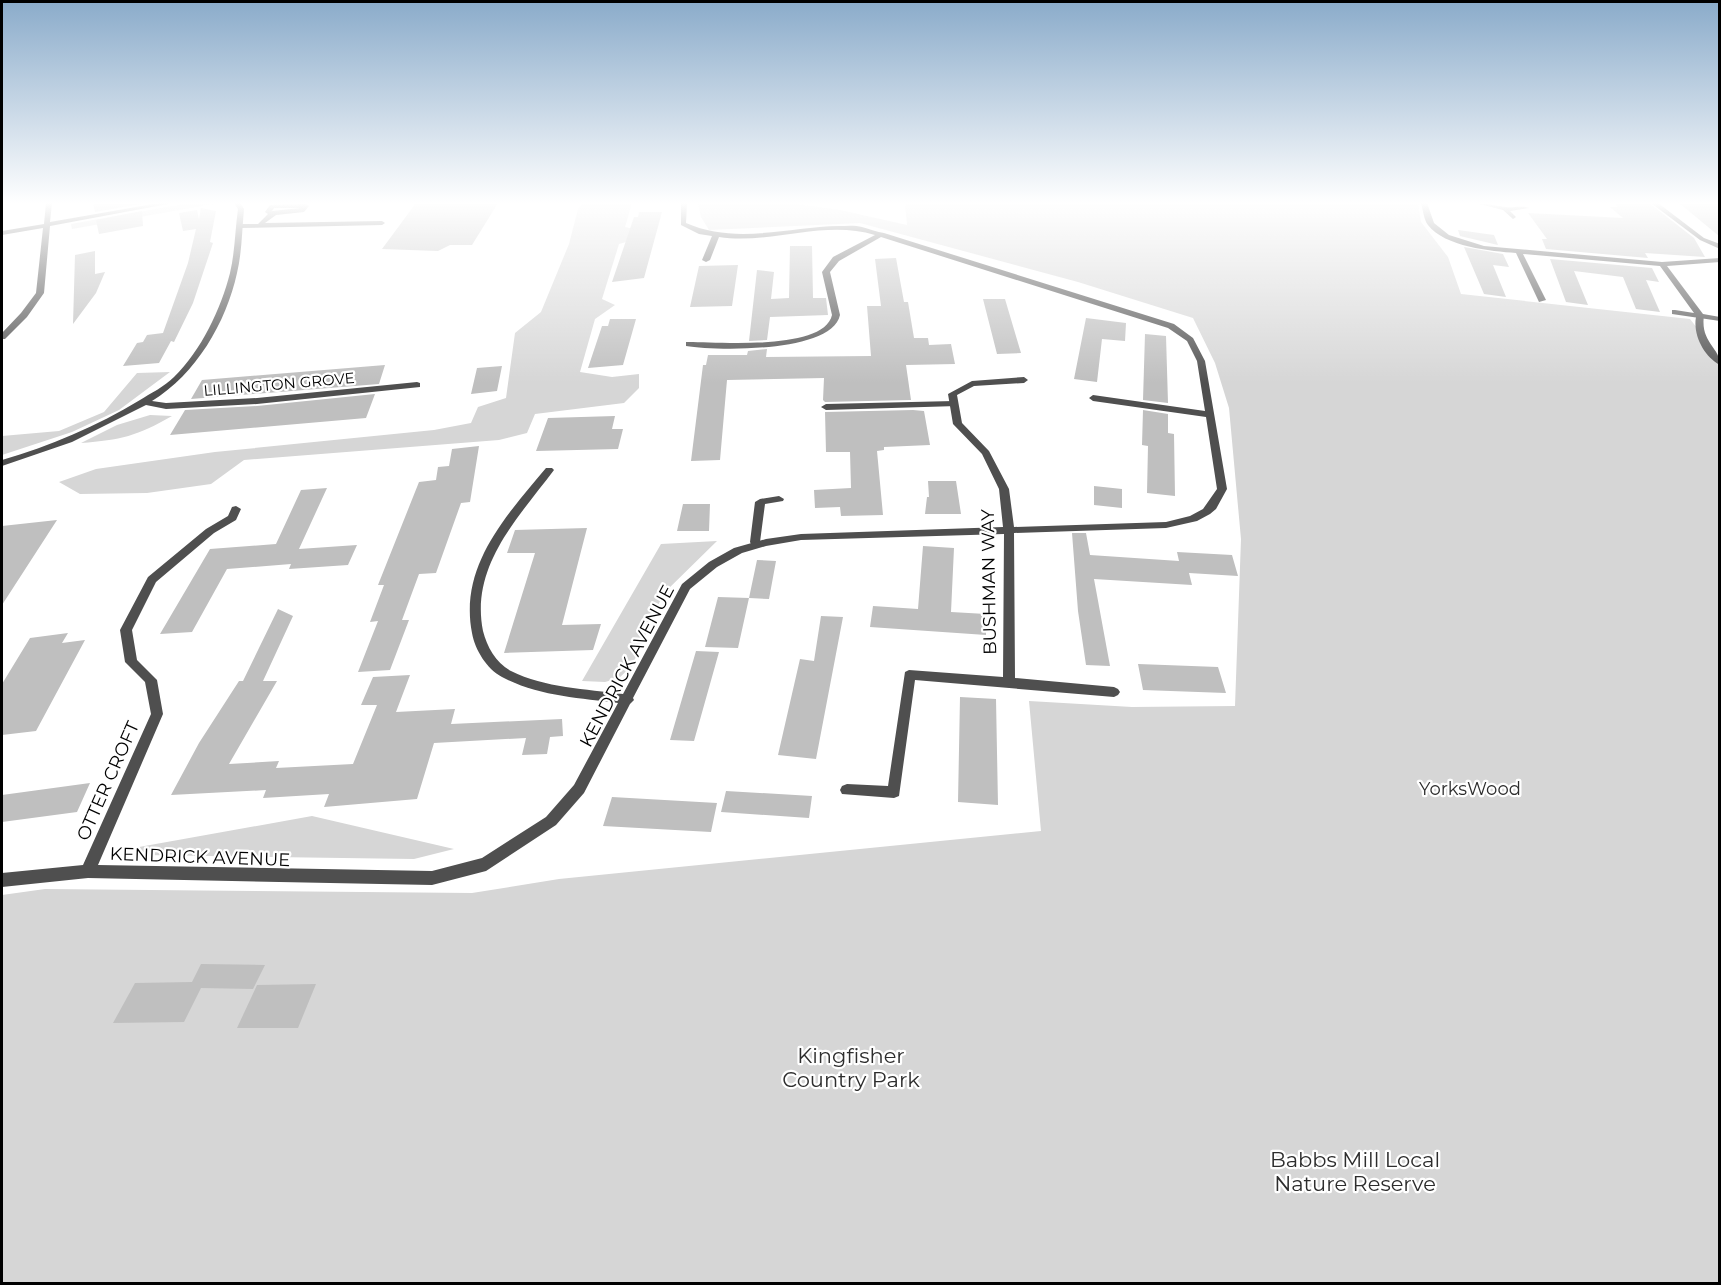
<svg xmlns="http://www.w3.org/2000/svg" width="1721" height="1285" viewBox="0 0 1721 1285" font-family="Montserrat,sans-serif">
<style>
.green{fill:#d6d6d6}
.building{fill:#bfbfbf}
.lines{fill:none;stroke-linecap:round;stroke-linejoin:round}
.service{fill:#4f4f4f;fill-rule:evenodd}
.minor{fill:#4f4f4f;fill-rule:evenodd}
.labels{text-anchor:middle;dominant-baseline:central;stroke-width:4.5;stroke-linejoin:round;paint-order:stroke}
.far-street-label{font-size:15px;fill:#000;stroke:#fff}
.street-label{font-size:18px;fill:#000;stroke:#fff}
.park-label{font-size:18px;fill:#2d2d2d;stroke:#fff}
.near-park-label{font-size:21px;fill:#2d2d2d;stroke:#fff}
</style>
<rect width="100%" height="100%" fill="#fff"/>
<path class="green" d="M189 203 213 204 72 229 71 224Z
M583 203H632L625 227 648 232 640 238 619 244 602 299 615 305 595 319 580 372 612 377 639 374V388L624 403 535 414 527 433 499 440 244 460 211 484 147 493 80 494 59 482 96 469 215 452 434 430 471 423 478 407 506 398 515 333 541 312 569 244 578 209Z
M698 203H790L840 210 907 225 905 203H1418L1421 222 1448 257 1461 294 1690 319 1719 356V1283L2 1284V895L45 889 472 893 559 879 1041 831 1029 701 1132 707 1235 706 1241 539 1229 408 1215 363 1193 318 1078 282 860 223 709 230 701 217Z
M170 372 119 410 72 432 2 455V436L59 431 104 412 137 373Z
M150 415 172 416C137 436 121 440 81 443L117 425Z
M717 541 663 594 632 666 619 678 605 682 582 681 661 544Z
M312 816 454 849 414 859 143 855 139 847Z"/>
<path class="building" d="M93 203H141V204L95 212Z
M416 203H498L472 245H450L438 251 382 249Z
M1613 203H1649L1694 238 1705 257 1645 253 1648 258 1546 249 1542 239H1547L1528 213 1623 218 1610 207H1618Z
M1679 203H1719V236Z
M201 208 216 211 210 242 213 243 193 303 174 342 171 341 159 363 123 366 137 343 143 342 147 335 163 333 188 263 196 229 183 231 179 213 197 210 199 219Z
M142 211 143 226 99 234 96 220Z
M639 212H662L644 278 612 282 634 217H638Z
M1458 230 1494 235 1498 245 1460 236Z
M790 246H812L813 298H826L828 315 770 317 767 340 749 341 757 270 774 272 771 299 789 298Z
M1464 247 1503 254 1509 267 1493 265 1506 297 1484 294Z
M95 251V274L105 272 96 293 73 324 75 255Z
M896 258 904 302H908L914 338H928L929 345 951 344 955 364 906 365 911 400 825 402 823 400 824 378 727 380 720 460 691 461 703 365H706L708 355H747L748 351 767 349 766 357 871 356 867 306H881L875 259Z
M1550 259 1652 268 1659 282 1646 280 1660 312 1636 309 1623 277 1574 271 1588 305 1566 302Z
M738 265 732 306 690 307 699 266Z
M983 299H1005L1021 353 997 354Z
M1086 318 1126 323 1125 341 1102 339 1097 382 1074 379Z
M610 319H636L623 365 588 368 602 326H608Z
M1145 334 1166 336 1168 403 1143 400Z
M385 365 379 384 191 399 202 380Z
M502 366 497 391 471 394 477 368Z
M375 394 366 418 170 435 185 410 257 406Z
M913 410 924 411 930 445 884 447V450L877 451 883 515 841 516 840 507 815 508 814 490 851 488 850 452H826L825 412Z
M1143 410 1168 414V433L1174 434 1175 496 1147 493 1148 446 1142 445Z
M615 416 612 429H623L618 449 536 451 548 418Z
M479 446 470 502 461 503 436 573 419 574 402 620H409L390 670 358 672 378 621 370 622 384 585H378L419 482 436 480 438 467 449 466 452 449Z
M928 481H956L961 514H925L927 497H929Z
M1094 486 1122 489V508L1094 505Z
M327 488 299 549 357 545 348 565 289 569 291 564 227 569 192 632 160 634 210 549 276 544 301 490Z
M683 504H710L709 531H677Z
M57 520 2 605V526Z
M587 528 562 625 601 624 593 650 504 653 535 553H507L515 530Z
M1072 533H1086L1090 555 1179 561 1177 552 1232 555 1238 576 1189 573 1192 585 1094 579 1110 666 1086 665 1078 611Z
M923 546 954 548 951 612 986 614V635L870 627 873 606 918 609Z
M757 560 776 561 769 599 749 598Z
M718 597 749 598 738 648 705 647Z
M278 609 293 616 263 681H277L229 764 279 761 276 768 353 764 377 705H361L373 677 410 675 396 712 455 709 451 724 562 719 563 736 550 737 547 754 522 755 526 738 434 743 417 799 324 807 329 794 263 798 266 790 171 795 199 743 239 681H243Z
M821 616 843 617 816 759 778 755 800 659 814 661Z
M68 633 62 643 85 640 36 731 2 735V684L30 638Z
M696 651 719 652 694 741 670 740Z
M1138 664 1218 667 1226 693 1143 690Z
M960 697 996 699 998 805 958 802Z
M90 783 77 812 2 822V795Z
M726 791 812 796 809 818 721 812Z
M612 797 717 803 711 832 603 826Z
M201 964 265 965 253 989 201 988 184 1022 113 1023 135 983 192 982Z
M316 984 298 1028H237L257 985Z"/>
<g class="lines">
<path class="service" d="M306 204 309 206 304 212 276 215 265 223 382 221 385 223 382 225 239 228 236 226 239 224H258L268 214 265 212 270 205ZM274 208H301L272 211Z
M1697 313 1704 315C1700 343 1720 347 1720 365 1703 356 1691 332 1697 313Z
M954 401 957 402V406L826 410 821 407 826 404Z
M779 496 784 499 783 501 765 504 760 542 759 544H751L750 542 755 502 760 499Z"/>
<path class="minor" d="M46 203H52L50 222 159 203H173L50 226 44 293 27 317 5 339H2V333L21 313 36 293 43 228 2 235V231L44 224Z
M234 203H240L244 209C242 230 242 252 237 273 226 323 196 374 152 401L166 403 257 398 417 382 420 383V387L257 404 166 409 146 405 72 442 2 466V460C50 446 97 426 140 400 151 393 164 387 174 377 201 351 221 309 230 273 235 252 235 230 238 209Z
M681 203H687L686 223C736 245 787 227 839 226 846 226 855 225 862 227 870 229 877 232 884 233L1174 324 1193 338 1205 361 1227 489 1216 509 1210 514 1197 521 1166 528 1014 533 1015 678 1114 687 1118 689 1120 692 1118 695 1114 697 915 680 899 796 894 798 842 794 840 790 842 786 847 784 888 786 905 672 909 670 1003 677 1004 534 801 540 766 546 742 553 717 567 690 589 633 698 634 700 630 704 584 793 556 825 486 871 432 885 88 878 2 887V873L83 865 151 714 145 682 125 662 120 630 148 577 206 529 228 516 232 507 236 506 241 509 236 520 214 533 156 582 132 630 137 660 157 680 163 714 98 865 432 871 482 858 546 817 574 785 618 703C580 698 537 696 502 677 487 669 475 650 472 633 459 566 506 516 546 468H552L554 470C518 518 470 566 483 631 487 647 496 663 511 671 545 688 586 689 623 694L682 584 709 562 734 548 766 539 801 534 1003 527 999 489 982 454 953 424 948 394 972 381 1024 377 1028 380 1024 383 974 386 957 395 962 423 989 451 1009 489 1014 527 1166 522 1190 516 1203 509 1217 489 1206 417 1093 401 1089 398 1093 395 1205 411 1197 361 1187 341 1168 328 881 237 839 261 830 272 840 315C832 353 717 351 686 346V342H689C718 342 824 351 832 315L822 272 833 257 875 235C824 219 770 245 719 237L710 260 706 262 702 260 712 236 699 234 681 225Z
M1421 203H1427L1434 223 1449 235 1484 246 1662 262 1720 258V262L1667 266 1703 314 1720 317V321L1672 314V310H1675L1694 313 1660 266 1523 254 1546 300 1539 302 1516 253C1491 251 1445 247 1428 225 1424 220 1423 210 1421 203Z
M1476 203C1486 203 1495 206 1505 207 1514 208 1522 205 1529 208L1510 211 1516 217 1513 219 1503 210Z
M1651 203H1658L1704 238 1720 244V249L1700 240Z"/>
</g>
<linearGradient id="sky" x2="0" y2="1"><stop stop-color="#8aabca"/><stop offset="0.53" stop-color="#fff"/><stop offset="1" stop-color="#fff" stop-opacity="0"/></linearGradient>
<rect width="1721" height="383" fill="url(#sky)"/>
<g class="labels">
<g class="far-street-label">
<text transform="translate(279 384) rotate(-5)">LILLINGTON GROVE</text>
</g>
<g class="street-label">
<text transform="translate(989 582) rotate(-91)">BUSHMAN WAY</text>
<text transform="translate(627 666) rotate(-62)">KENDRICK AVENUE</text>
<text transform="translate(108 781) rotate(-66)">OTTER CROFT</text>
<text transform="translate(200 857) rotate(2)">KENDRICK AVENUE</text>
</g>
<g class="park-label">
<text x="1470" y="789">YorksWood</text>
</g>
<g class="near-park-label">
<text x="851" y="1055">Kingfisher<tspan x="851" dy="24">Country Park</tspan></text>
<text x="1355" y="1159">Babbs Mill Local<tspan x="1355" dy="24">Nature Reserve</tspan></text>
</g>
</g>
<rect width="1721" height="1285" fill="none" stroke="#000000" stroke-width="6"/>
</svg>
